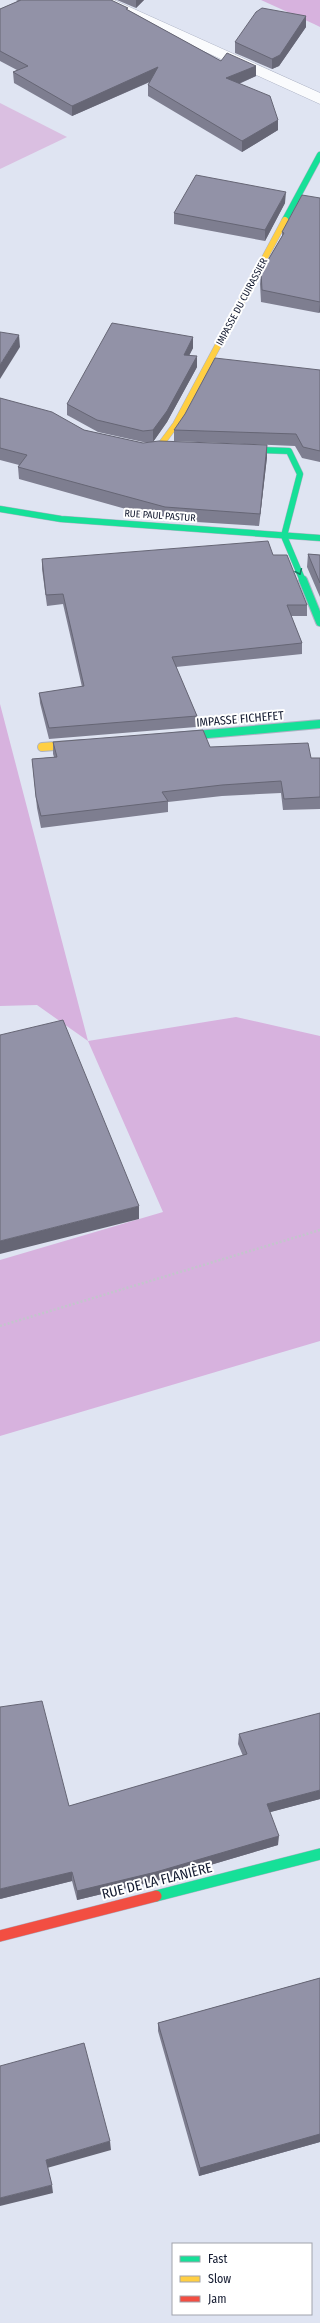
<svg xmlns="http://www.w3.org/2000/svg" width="320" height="2323" viewBox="0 0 320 2323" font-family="'Fira Sans Condensed',sans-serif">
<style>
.green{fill:#dabfe1}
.forest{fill:#d7b2de}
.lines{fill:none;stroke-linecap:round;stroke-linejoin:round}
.street-casing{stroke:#acb2c4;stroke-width:1}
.fast-far2-casing{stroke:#acb2c4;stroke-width:7}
.fast-far1-casing{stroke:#acb2c4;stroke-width:10}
.fast-casing{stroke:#acb2c4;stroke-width:12}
.slow-far1-casing{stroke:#acb2c4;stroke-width:7}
.slow-casing{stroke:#acb2c4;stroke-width:10}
.jam-casing{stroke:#acb2c4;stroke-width:12}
.path{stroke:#c3c5cc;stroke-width:2.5;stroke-dasharray:2 2;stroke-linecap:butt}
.street{fill:#fafbfd;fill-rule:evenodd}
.fast-far2{stroke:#16e098;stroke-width:6}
.fast-far1{stroke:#16e098;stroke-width:8}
.fast{stroke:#16e098;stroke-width:11}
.slow-far1{stroke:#ffcf43;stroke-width:6}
.slow{stroke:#ffcf43;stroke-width:8}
.jam{stroke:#f24e42;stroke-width:11}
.wall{fill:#7e7e90}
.shaded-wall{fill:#666675}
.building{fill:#9292a7;stroke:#666675}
.oneway{stroke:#147d64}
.labels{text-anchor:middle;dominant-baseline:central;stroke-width:4;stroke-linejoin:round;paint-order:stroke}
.far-street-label{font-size:10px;fill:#131a30;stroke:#fff}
.street-label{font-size:12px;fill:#131a30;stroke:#fff}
.near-street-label{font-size:14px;fill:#131a30;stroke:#fff}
</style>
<rect width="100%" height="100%" fill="#dfe4f2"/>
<path class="green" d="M0 103 67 137 0 169Z"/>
<path class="forest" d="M261 0H320V27L314 24Z
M0 704 88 1041 236 1017 320 1036V1341L0 1436V1260L163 1212 88 1041 37 1005 0 1006Z"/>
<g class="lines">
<g class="street-casing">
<path id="street" d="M96 0H114L318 92 320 93V104L98 3Z"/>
</g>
<g class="fast-far2-casing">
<path id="fast-far2" d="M285 220 320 155
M237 449 289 451 300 474 284 536
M0 509 61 519 320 538
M284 536 303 581"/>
</g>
<g class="fast-far1-casing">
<path id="fast-far1" d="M303 580 320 622
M174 737 320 724"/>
</g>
<g class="fast-casing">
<path id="fast" d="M156 1896 320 1854"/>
</g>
<g class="slow-far1-casing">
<path id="slow-far1" d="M159 447 176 424 285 220"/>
</g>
<g class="slow-casing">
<path id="slow" d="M42 747 82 744"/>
</g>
<g class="jam-casing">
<path id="jam" d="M0 1936 156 1896"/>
</g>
<path class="path" d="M0 1326 320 1230"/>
<use href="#street" class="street"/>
<use href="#fast-far2" class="fast-far2"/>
<use href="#fast-far1" class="fast-far1"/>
<use href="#fast" class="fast"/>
<use href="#slow-far1" class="slow-far1"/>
<use href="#slow" class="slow"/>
<use href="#jam" class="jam"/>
</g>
<path class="wall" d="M16 0H111L128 10 221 61 256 66V76L239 84 278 120V130L242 152 148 96V85L150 82 72 116 14 83 13 72 17 70 0 61V9L18 1Z
M117 0H144L136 8Z
M306 16V27L279 66 272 69 235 53V42Z
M320 198V312L319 313 261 302 260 284 261 272 282 236V232Z
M285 203 265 241 174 224V213Z
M193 337V348L189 355 197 367 167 422 153 442H143L98 432 67 415V404Z
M320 370V462L302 458 295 446 174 441V430Z
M0 398 84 430 143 443 267 457 259 526 165 520 19 479 18 467 19 465 0 460Z
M308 554 320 555V597L307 567Z
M273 555 307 605V616H291L302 643V654L176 667 197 716 196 727 49 739 40 703 39 693 82 687 63 604 47 606 42 569V559Z
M53 742 210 747 311 758H320V809L283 810 281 793 222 796 168 802V812L41 828 37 808 32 759 54 757 53 754Z
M239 1734 320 1799 270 1812 278 1845 156 1881 77 1900 72 1881 0 1899 69 1806 243 1756 238 1744Z
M320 1978V2142L199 2176 158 2031V2023Z"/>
<path class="shaded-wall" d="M136 0H144L136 8Z
M306 16V27L279 66 272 69V59Z
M256 66V76L226 89V78Z
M158 67V78L72 116V106Z
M278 120V130L242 152V141Z
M286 192 285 203 265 241V230Z
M320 301V312L319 313 320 302Z
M19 335 20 347 0 379V365Z
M193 337V348L184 366V355Z
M197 356V367L167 422 153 442V430Z
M267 445V457L259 526 260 514Z
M139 1206V1219L0 1254V1241Z
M320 1790V1799L267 1813V1804Z
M279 1836 278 1845 156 1881 77 1900V1891Z
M72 1872V1881L0 1899V1889Z
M320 2134V2142L199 2176 200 2168Z
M110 2141 111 2150 47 2168 46 2160Z
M52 2185 53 2193 0 2206V2198Z"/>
<path class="building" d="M21 0H111L128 8 126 9 221 61 227 53 256 66 226 78 270 96 278 120 242 141 148 85 158 67 72 106 13 72 28 66 0 51V9Z
M262 8 306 16 280 55 272 59 235 42 256 12Z
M196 175 286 192 265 230 174 213Z
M302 195 320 198V302L262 290 261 272 284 233 282 232Z
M112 323 193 337 184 355 197 356 167 411 153 430 143 431 97 420 67 404Z
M0 332 19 335 0 365Z
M215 358 320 370V451L303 447 296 434 174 430 185 414Z
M0 398 52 412 84 430 143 443 159 441 267 445 260 514 165 507 18 467 27 455 0 448Z
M268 541 273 555H287L307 605H287L302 643 172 657 197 716 49 728 39 693 84 686 63 594 46 595 42 559Z
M308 554 320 555V583Z
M203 730 210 747 308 743 311 758H320V797L284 799 281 781 222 785 162 792 168 801 41 816 36 797 32 759 57 757 53 742Z
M63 1020 139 1206 0 1241V1035Z
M42 1701 69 1806 247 1754 239 1734 320 1713V1790L267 1804 279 1836 156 1872 77 1891 72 1872 0 1889V1707Z
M320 1978V2134L200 2168 158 2023Z
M84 2043 110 2141 46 2160 52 2185 0 2198V2066Z"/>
<defs><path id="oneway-chevron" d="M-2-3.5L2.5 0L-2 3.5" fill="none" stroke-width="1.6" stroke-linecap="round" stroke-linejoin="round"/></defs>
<use class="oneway" href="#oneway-chevron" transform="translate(299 572) rotate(67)"/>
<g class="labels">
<g class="far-street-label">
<text transform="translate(242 302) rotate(-62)">IMPASSE DU CUIRASSIER</text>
<text transform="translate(160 516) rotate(4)">RUE PAUL PASTUR</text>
</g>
<g class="street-label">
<text transform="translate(240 719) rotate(-5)">IMPASSE FICHEFET</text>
</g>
<g class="near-street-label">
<text transform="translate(157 1881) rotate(-14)">RUE DE LA FLANIÈRE</text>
</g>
</g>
<rect x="172" y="2243" width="140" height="72" fill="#ffffff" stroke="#a1a3ac"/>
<rect x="180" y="2256" width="20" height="6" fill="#16e098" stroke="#a1a3ac"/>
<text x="208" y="2263" font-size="12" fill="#131a30">Fast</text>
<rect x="180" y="2276" width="20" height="6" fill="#ffcf43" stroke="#a1a3ac"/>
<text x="208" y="2283" font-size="12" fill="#131a30">Slow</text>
<rect x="180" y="2296" width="20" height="6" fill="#f24e42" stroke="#a1a3ac"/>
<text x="208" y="2303" font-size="12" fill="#131a30">Jam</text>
</svg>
